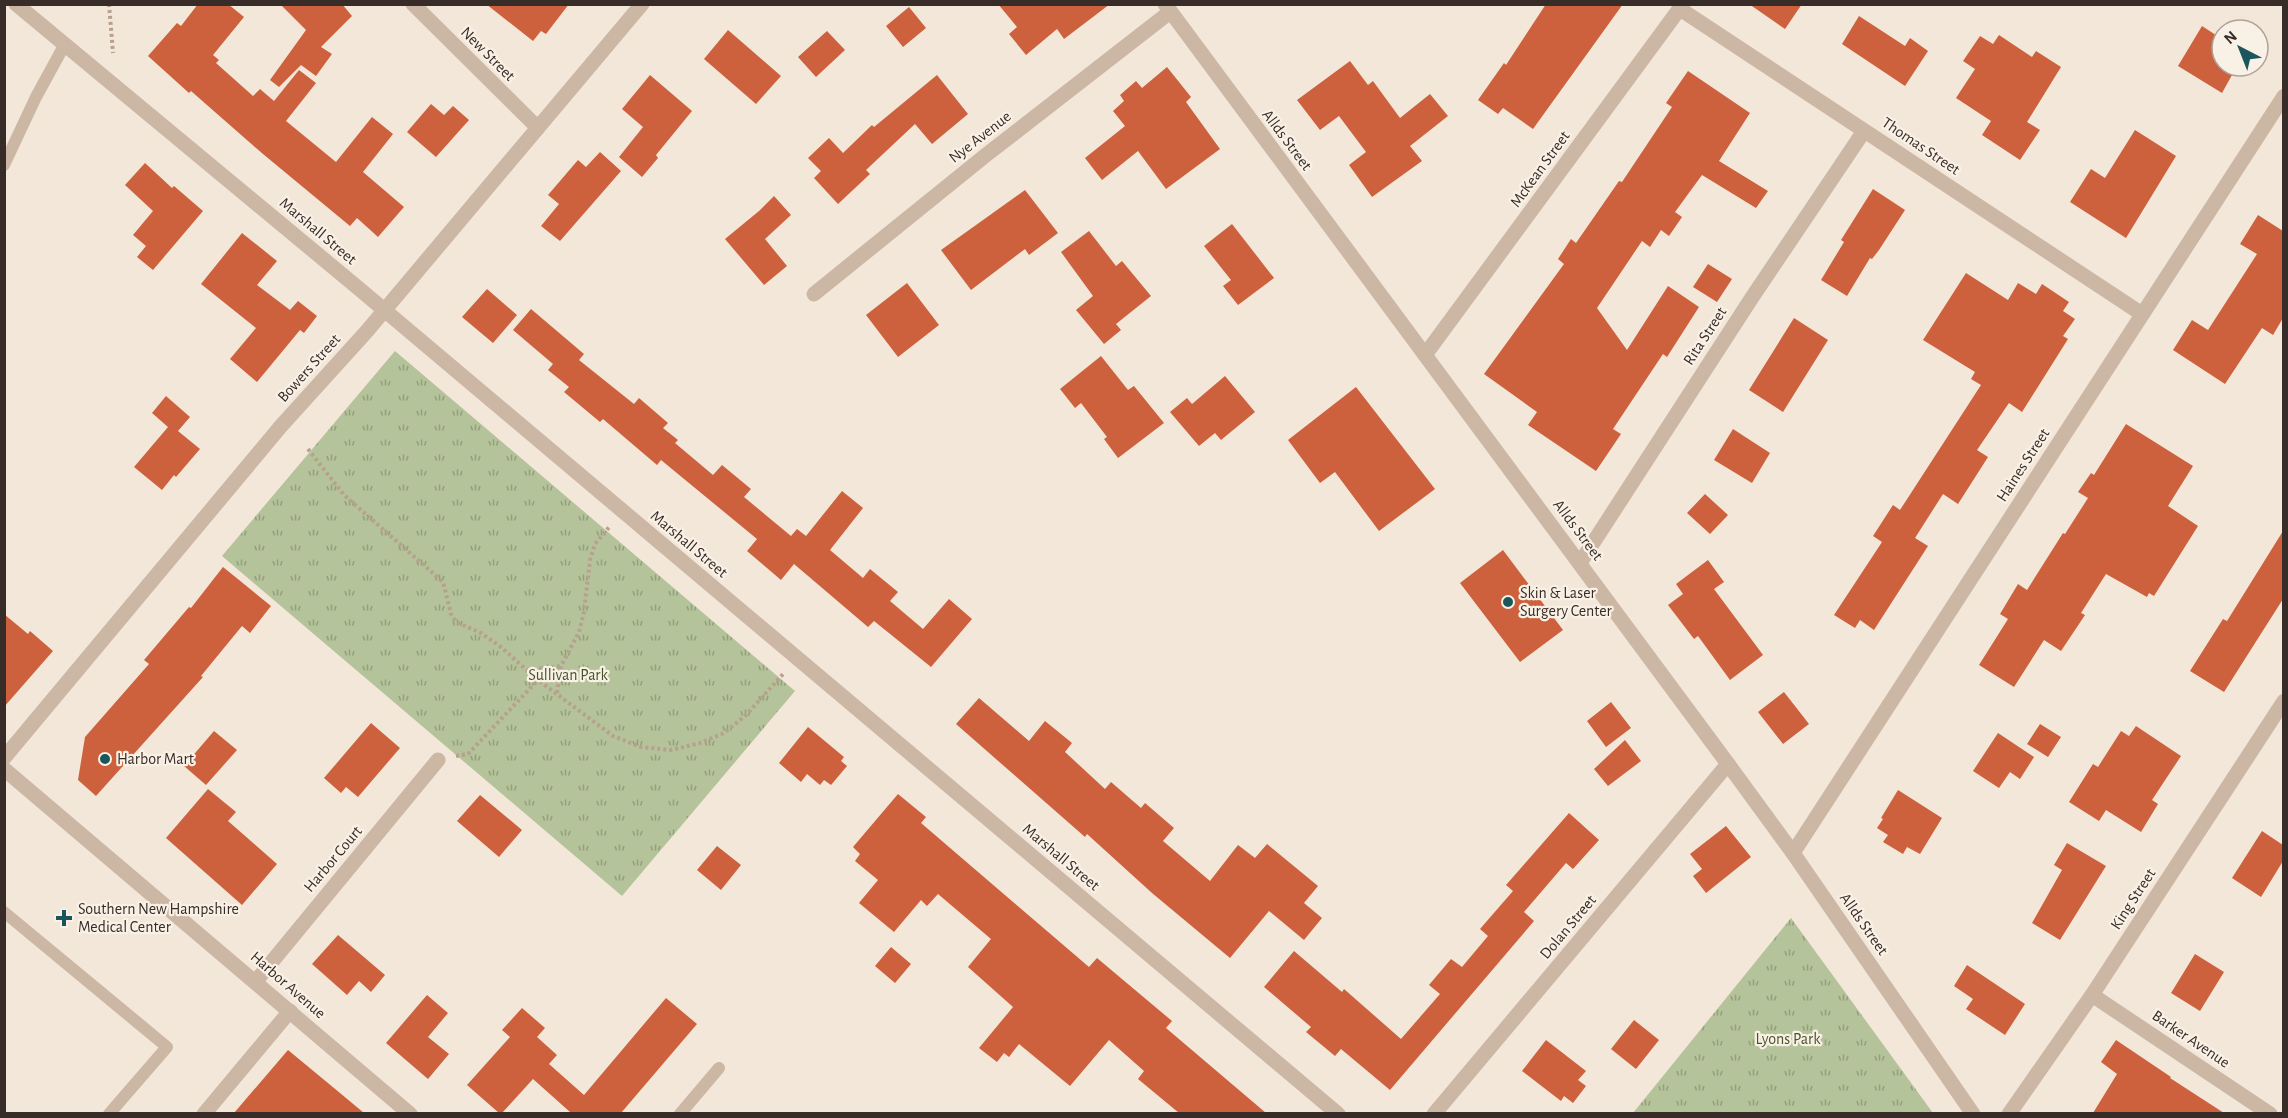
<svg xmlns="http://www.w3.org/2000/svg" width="2288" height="1118" viewBox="0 0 2288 1118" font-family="'Alegreya Sans',sans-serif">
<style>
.park{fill:url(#park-tufts)}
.building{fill:#cd613d}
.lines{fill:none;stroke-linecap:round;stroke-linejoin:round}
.path{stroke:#b8a08f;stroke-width:4;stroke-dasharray:3 3;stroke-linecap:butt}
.service{stroke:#ccb7a5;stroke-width:12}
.minor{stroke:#ccb7a5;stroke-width:15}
.tertiary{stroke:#ccb7a5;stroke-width:15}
.poi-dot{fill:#1a565b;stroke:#faf1e6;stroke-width:2}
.labels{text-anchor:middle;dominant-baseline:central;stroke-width:4.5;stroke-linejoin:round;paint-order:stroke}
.street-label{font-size:16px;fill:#372c27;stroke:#faf1e6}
.poi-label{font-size:16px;fill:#372c27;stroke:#faf1e6;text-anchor:start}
.park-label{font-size:16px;fill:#465629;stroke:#faf1e6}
</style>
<defs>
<pattern id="park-tufts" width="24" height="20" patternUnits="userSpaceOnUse" patternTransform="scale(1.5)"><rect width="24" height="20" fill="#b4c399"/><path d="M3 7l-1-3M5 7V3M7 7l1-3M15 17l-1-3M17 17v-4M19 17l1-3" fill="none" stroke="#939f7d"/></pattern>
</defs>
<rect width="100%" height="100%" fill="#f3e7d9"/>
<path class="park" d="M395 351 795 691 622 896 222 556Z
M1791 918 1933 1113H1633Z"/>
<path class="building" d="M198 4H228L244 17 213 55 219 60 216 63 253 96 260 89 274 101 299 70 316 83 286 121 336 162 372 117 393 134 363 172 404 207 378 237 357 218 350 226 263 154 191 91 189 93 148 56 177 23 181 26Z
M280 4H342L352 16 321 47 332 54 316 76 301 65 279 87 270 80 306 30Z
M486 4H569L546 34 541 31 533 41Z
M998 4H1110L1064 39 1057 29 1026 55 1009 34 1017 27Z
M1546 4H1623L1533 129 1503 108 1498 114 1478 100 1504 63 1506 65Z
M1749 4H1802L1785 29Z
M909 7 926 28 903 47 886 26Z
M1859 16 1905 46 1910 38 1928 51 1905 86 1842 44Z
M2202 26 2222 39V66H2237L2222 93 2178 66Z
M728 30 781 76 756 104 704 59Z
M827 31 845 50 816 77 798 57Z
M1999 35 2032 57 2036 51 2061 67 2027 122 2040 130 2020 160 1982 135 1991 121 1956 98 1975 69 1963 61 1980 36 1993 44Z
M1350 61 1368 85 1373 81 1400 118 1430 94 1448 116 1410 146 1422 161 1372 197 1349 165 1366 152 1339 116 1320 130 1297 100Z
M1167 67 1191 97 1186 102 1220 149 1166 189 1138 151 1102 180 1085 158 1125 126 1113 111 1124 101 1120 95 1136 81 1142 88Z
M1688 71 1750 113 1719 161 1768 191 1756 208 1702 175 1675 212 1682 217 1669 236 1661 230 1650 247 1642 241 1597 308 1627 350 1668 286 1699 307 1667 357 1663 354 1613 429 1621 434 1596 471 1528 425 1537 412 1484 374 1564 264 1558 259 1571 239 1576 243 1619 181 1622 182 1672 107 1666 103Z
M650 75 692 111 656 155 658 158 642 177 619 157 643 127 622 109Z
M937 75 968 114 932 144 915 124 866 170 870 174 838 204 814 178 821 171 808 158 829 138 843 153 872 125 874 127Z
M431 104 444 115 453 106 469 120 436 157 407 132Z
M2135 130 2176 156 2126 238 2070 202 2091 169 2105 178Z
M600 152 621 171 560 241 541 226 559 204 548 195 578 160 586 167Z
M145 163 172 188 174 186 203 211 153 270 137 257 146 246 133 235 153 211 125 185Z
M1873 189 1905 210 1879 250 1872 259 1870 258 1847 296 1821 280 1844 242 1841 240Z
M1025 190 1058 233 1029 255 1025 249 971 290 941 250Z
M774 196 791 215 765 239 787 266 764 285 725 239 759 211Z
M2258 215 2283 231V318L2273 335 2262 328 2225 384 2173 350 2192 320 2208 330 2257 254 2240 244Z
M1232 224 1274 278 1238 305 1223 286 1231 280 1204 246Z
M1089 231 1116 266 1122 261 1151 296 1116 324 1121 330 1104 344 1076 310 1093 296 1061 252Z
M242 233 277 261 257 285 290 310 298 301 317 316 304 333 300 330 257 382 230 359 256 328 201 284Z
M1708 264 1732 279 1717 302 1693 287Z
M1966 273 2008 300 2018 283 2036 294 2042 284 2069 302 2063 311 2075 319 2063 336 2068 339 2022 412 2009 403 1977 450 1988 457 1958 504 1943 494 1915 538 1928 546 1874 630 1860 620 1855 628 1834 615 1882 542 1873 536 1893 505 1900 510 1981 385 1971 379 1975 372 1923 340Z
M907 283 939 325 898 357 866 315Z
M487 289 517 315 493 343 462 317Z
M531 309 584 354 579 360 634 404 639 398 668 423 663 428 678 440 675 443 713 475 722 465 751 489 744 497 791 536 797 529 806 536 842 491 863 508 830 550 863 578 870 569 898 592 890 601 923 629 949 599 972 619 931 667 874 621 868 627 794 564 781 580 747 551 757 539 661 460 657 465 603 419 600 422 564 392 569 387 548 370 553 364 513 330Z
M1794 318 1828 340 1783 412 1749 390Z
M1101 356 1128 390 1134 386 1164 423 1118 458 1104 439 1107 437 1081 403 1075 408 1060 389Z
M1225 376 1255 412 1221 440 1215 433 1199 446 1170 412 1187 398 1192 404Z
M1356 387 1435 489 1379 531 1335 472 1320 483 1288 440Z
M166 396 190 417 178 431 200 449 176 477 174 475 162 490 134 467 168 427 152 413Z
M2126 424 2193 466 2168 506 2198 526 2154 596 2149 593 2147 597 2106 574 2081 613 2085 615 2061 651 2044 640 2014 687 1979 665 2008 619 2000 614 2018 584 2027 590 2063 533 2065 534 2088 498 2078 492 2091 473 2094 475Z
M1733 429 1770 453 1752 483 1714 460Z
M1705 494 1728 515 1710 534 1687 513Z
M2283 531V599L2224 692 2190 671 2223 619 2227 621Z
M1503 550 1563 630 1520 662 1460 583Z
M1708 560 1724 582 1714 589 1763 655 1730 680 1698 636 1694 639 1668 605 1683 594 1676 584Z
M223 567 271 606 250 633 242 626 201 676 203 677 96 796 78 780 85 737 149 664 144 660 189 607 191 608Z
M4 614 28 634 30 631 53 651 4 707Z
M1784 692 1809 724 1783 744 1758 712Z
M979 698 1029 741 1045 721 1072 743 1065 752 1105 789 1111 782 1141 808 1145 803 1174 828 1163 841 1210 881 1238 845 1255 858 1267 844 1318 886 1304 903 1322 918 1304 940 1269 911 1230 958 1152 893 1087 834 1085 837 956 724Z
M1611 702 1631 728 1606 747 1587 721Z
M371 723 400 748 358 797 346 787 341 793 324 778Z
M2040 724 2061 737 2048 757 2027 744Z
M2136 726 2181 756 2152 800 2158 804 2141 832 2106 810 2099 821 2069 802 2093 764 2098 767 2121 731 2129 736Z
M808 727 844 757 841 761 847 766 831 785 824 780 820 785 807 774 801 782 779 763Z
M214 731 237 750 206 785 184 766Z
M1998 733 2034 757 2020 779 2010 772 1999 788 1973 771Z
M1625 740 1641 761 1608 786 1594 769Z
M208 789 236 812 228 821 277 864 242 905 166 838Z
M1898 790 1942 818 1920 854 1907 847 1903 854 1883 842 1888 835 1877 828 1883 819 1881 818Z
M898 794 926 817 921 823 1089 967 1097 958 1172 1021 1166 1028 1266 1113H1179L1138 1079 1144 1071 1109 1040 1070 1086 1019 1044 1009 1057 1004 1053 997 1062 979 1048 1013 1007 968 967 991 939 938 894 927 906 921 900 894 932 859 903 878 880 855 861 860 854 853 847Z
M480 795 522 830 499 857 457 821Z
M1569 813 1599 840 1573 869 1566 863 1524 912 1534 921 1390 1090 1341 1049 1335 1056 1306 1032 1311 1027 1264 987 1294 951 1342 992 1344 989 1401 1039 1440 994 1429 985 1451 959 1462 967 1488 936 1480 929 1513 891 1506 885Z
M1726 826 1751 857 1706 893 1693 876 1702 869 1690 854Z
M2262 831 2283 845V861L2261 897 2232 878Z
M2067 843 2106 866 2060 940 2032 923 2062 870 2054 865Z
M717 846 741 865 721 890 697 870Z
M338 935 385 975 371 992 359 981 347 995 312 964Z
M891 947 911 964 895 983 875 966Z
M2195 954 2224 972 2200 1011 2171 993Z
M1967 965 2025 1004 2005 1035 1966 1009 1973 999 1954 986Z
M427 995 448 1013 428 1037 449 1054 428 1079 386 1043Z
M666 998 697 1024 621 1113H569L570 1112 533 1079 502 1113H499L467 1085 510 1037 502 1030 522 1008 545 1028 537 1037 557 1055 549 1064 584 1095Z
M1634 1020 1659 1040 1636 1069 1611 1049Z
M1546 1040 1586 1071 1578 1080 1586 1086 1573 1103 1564 1096 1561 1101 1522 1071Z
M2116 1040 2171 1077 2170 1078 2224 1113H2093L2117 1074 2101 1062Z
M288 1050 340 1093 364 1113H234Z"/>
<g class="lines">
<path class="path" d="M109 4 113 53
M308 449 344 495 443 582 451 614 456 622 481 633 501 647 538 680 613 736 641 747 671 750 700 743 724 733 746 715 784 673
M527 670 561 666
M557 693 561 666 579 632 584 612 590 560 595 544 610 526
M456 756 468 754 538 680"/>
<path class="service" d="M4 165 36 97 65 44
M4 912 167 1047 109 1114
M680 1114 719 1068"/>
<path class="minor" d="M16 4 357 287 1338 1114
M413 4 538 128
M1680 9 2142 314
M814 294 986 155 1170 12
M1425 355 1683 4
M1580 563 1751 299 1864 131
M4 758 281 426 367 331 642 4
M1793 853 2284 96
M256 981 438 760
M2092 995 2270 1114
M204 1114 290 1011
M1434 1114 1728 764
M2009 1114 2092 995 2284 701"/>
<path class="tertiary" d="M1165 4 1728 764 1793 853 1973 1114
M4 769 410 1114"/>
</g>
<g class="poi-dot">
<circle cx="1508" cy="602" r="6"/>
<circle cx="105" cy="759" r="6"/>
<path d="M61 909h6v6h6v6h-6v6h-6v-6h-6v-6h6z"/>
</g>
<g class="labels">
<g class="street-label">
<text transform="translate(488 54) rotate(45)">New Street</text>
<text transform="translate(980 137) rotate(-38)">Nye Avenue</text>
<text transform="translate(1287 140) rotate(53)">Allds Street</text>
<text transform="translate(1921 146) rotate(34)">Thomas Street</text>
<text transform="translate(1540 169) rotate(-54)">McKean Street</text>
<text transform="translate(318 231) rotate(40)">Marshall Street</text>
<text transform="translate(1705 336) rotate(-57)">Rita Street</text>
<text transform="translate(309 368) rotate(-48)">Bowers Street</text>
<text transform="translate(2023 465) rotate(-57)">Haines Street</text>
<text transform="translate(1578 530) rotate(53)">Allds Street</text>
<text transform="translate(689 544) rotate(40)">Marshall Street</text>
<text transform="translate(1061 857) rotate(40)">Marshall Street</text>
<text transform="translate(333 859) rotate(-50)">Harbor Court</text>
<text transform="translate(2133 899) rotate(-57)">King Street</text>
<text transform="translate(1864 924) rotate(55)">Allds Street</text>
<text transform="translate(1568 927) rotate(-50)">Dolan Street</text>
<text transform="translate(288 985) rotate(41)">Harbor Avenue</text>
<text transform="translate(2191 1039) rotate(34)">Barker Avenue</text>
</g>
<g class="poi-label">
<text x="1520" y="593">Skin &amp; Laser<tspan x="1520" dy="18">Surgery Center</tspan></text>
<text x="117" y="759">Harbor Mart</text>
<text x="78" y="909">Southern New Hampshire<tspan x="78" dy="18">Medical Center</tspan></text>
</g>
<g class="park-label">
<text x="568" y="675">Sullivan Park</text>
<text x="1788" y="1039">Lyons Park</text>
</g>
</g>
<rect width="2288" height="1118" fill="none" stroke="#372c27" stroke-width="12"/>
<g transform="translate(2240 48) rotate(318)"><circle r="28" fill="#faf1e6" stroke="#aca29a" stroke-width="1.5"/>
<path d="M0-4.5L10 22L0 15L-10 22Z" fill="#1a565b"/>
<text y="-9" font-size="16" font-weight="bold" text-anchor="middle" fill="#372c27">N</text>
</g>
</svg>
